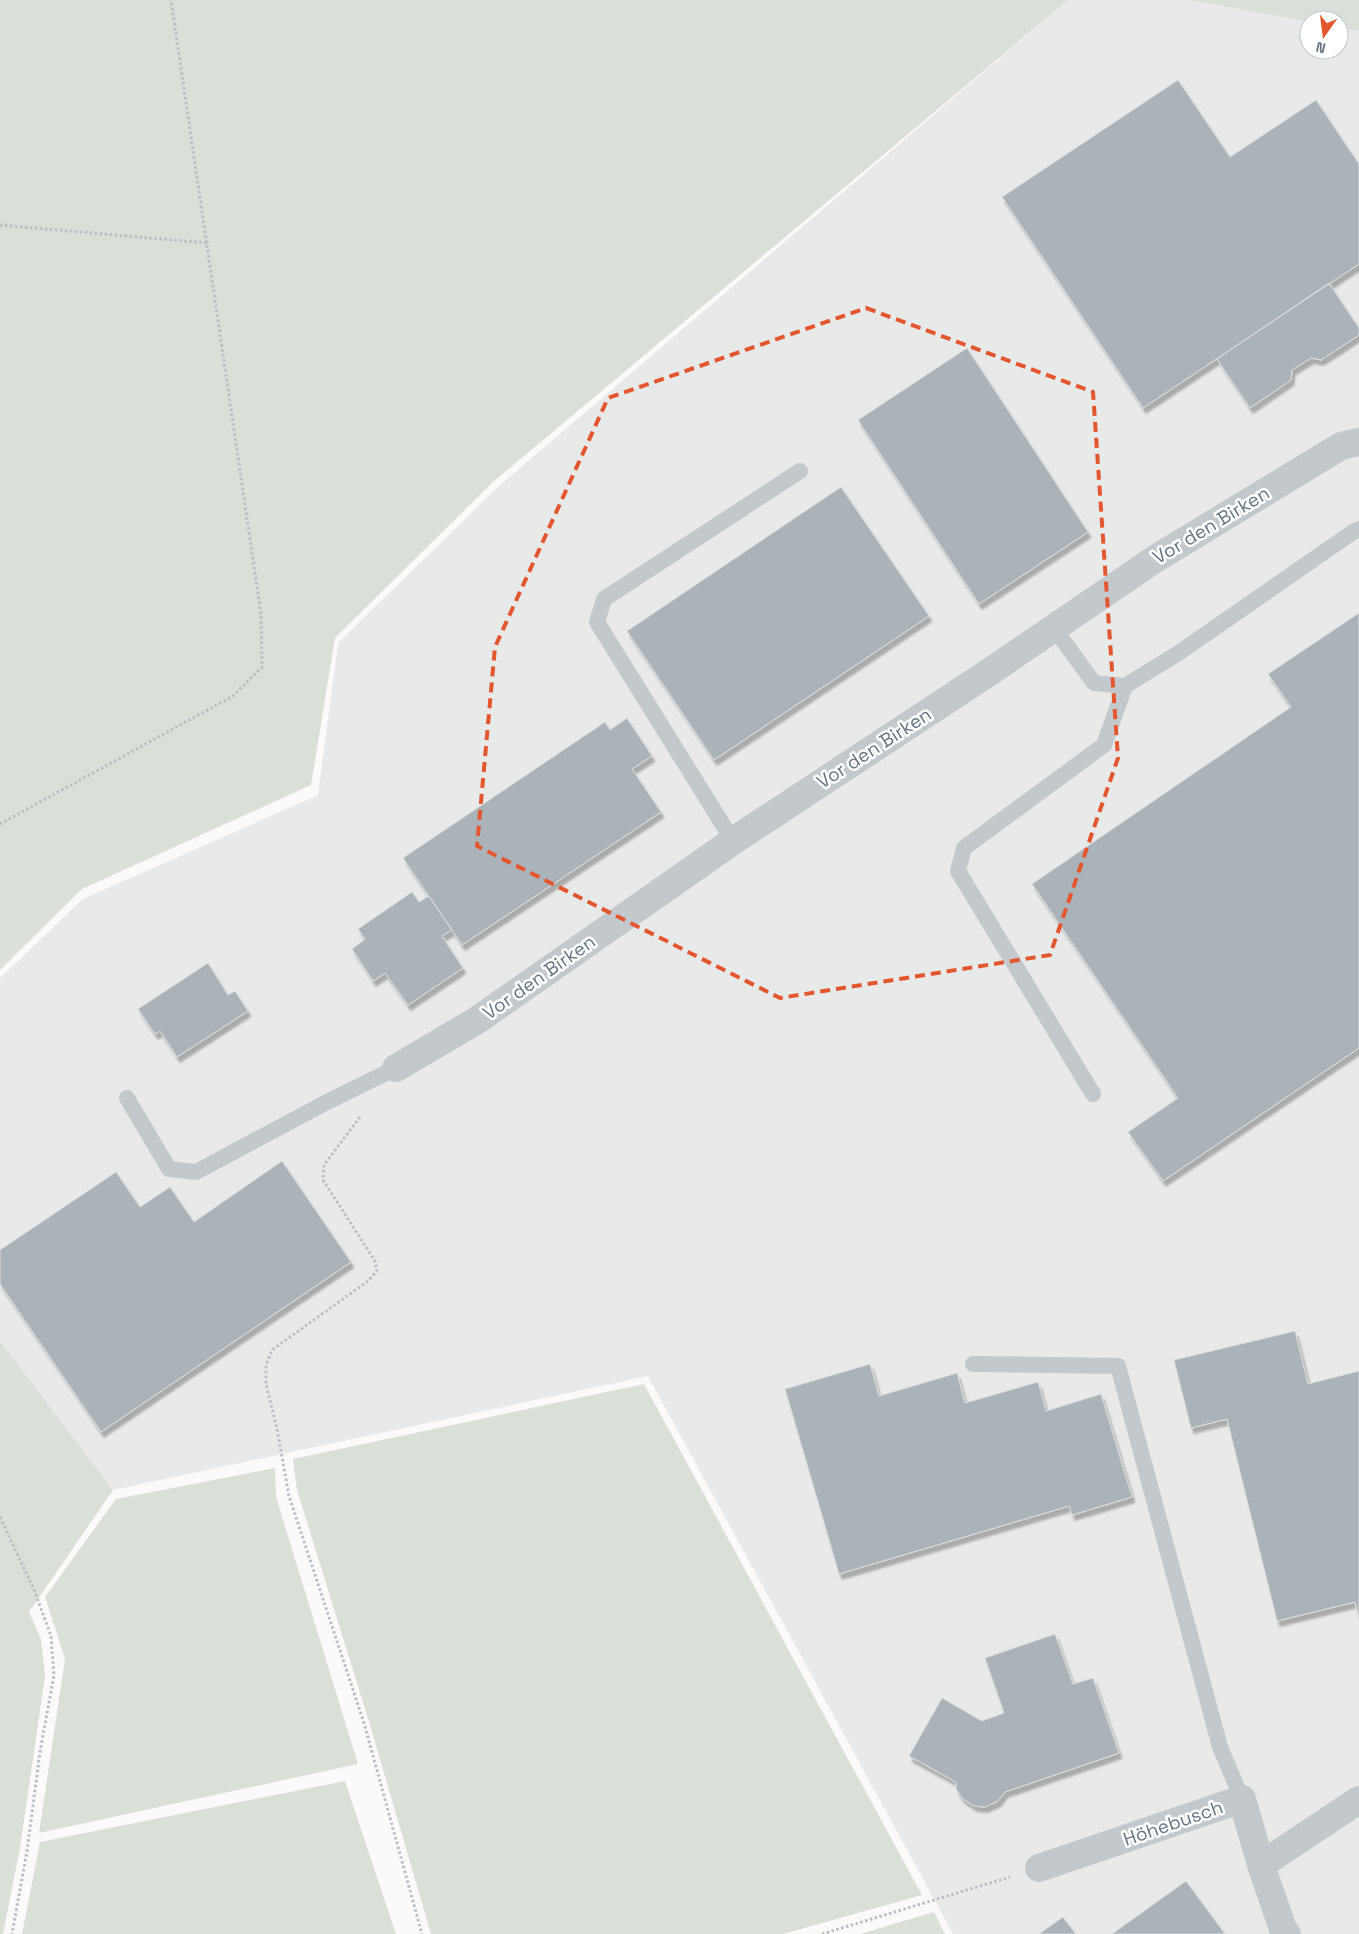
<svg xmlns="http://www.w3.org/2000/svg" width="1359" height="1934" viewBox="0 0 1359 1934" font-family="'Space Grotesk',sans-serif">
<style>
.built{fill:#e8e9e9}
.green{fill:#dadfd7}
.building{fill:#aab3b9;stroke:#dcdcda;filter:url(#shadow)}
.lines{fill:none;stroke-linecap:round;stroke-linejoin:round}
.path{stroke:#bbbfc2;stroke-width:3;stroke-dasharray:2.5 2.5;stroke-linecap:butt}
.service{stroke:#c3c8cc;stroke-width:16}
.minor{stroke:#c3c8cc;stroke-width:28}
.marked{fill:none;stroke:#e4572e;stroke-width:4;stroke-dasharray:10 6;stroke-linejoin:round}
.labels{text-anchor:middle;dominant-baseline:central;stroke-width:5;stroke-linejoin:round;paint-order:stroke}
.street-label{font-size:19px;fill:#657683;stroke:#fff}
</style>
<defs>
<filter id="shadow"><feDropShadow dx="3" dy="5.5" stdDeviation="1" flood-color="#0004"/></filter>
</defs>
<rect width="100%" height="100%" fill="#fafaf8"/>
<path class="built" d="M1068 0H1188L1309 22V50H1339V28L1359 31V1934H953L648 1376 113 1490 0 1341V978L83 899 318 795 338 643 499 486Z"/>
<path class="green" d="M0 0H1068L493 482 335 638 311 785 82 889 0 970Z
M1188 0H1359V31L1339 28V20H1309V22Z
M0 1341 113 1490 29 1612 41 1639 45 1676 20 1848 3 1934H0Z
M644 1384 922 1895 783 1934H431L370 1725 297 1490 293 1459Z
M275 1468 276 1497 358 1764 39 1833 65 1659 45 1597 116 1499Z
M345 1781 396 1934H22L40 1842Z
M934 1912 945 1934H860Z"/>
<path class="building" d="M1178 80 1230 157 1316 100 1359 164V264L1143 408 1002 197Z
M1329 283 1359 328V335L1321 360 1311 358 1292 370 1291 380 1250 408 1217 359Z
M967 348 1088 532 979 604 858 420Z
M841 487 929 616 714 760 627 631Z
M1359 613V1048L1163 1181 1128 1132 1178 1098 1032 884 1291 707 1268 674Z
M627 718 652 756 632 769 661 812 462 945 403 858 605 722 610 730Z
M412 892 419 902 429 896 452 930 442 936 463 968 408 1005 385 973 373 981 352 949 365 939 358 929Z
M208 963 228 995 235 991 248 1011 177 1057 160 1031 155 1034 138 1009Z
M282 1161 351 1262 101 1432 0 1284V1250L116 1172 140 1207 170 1187 194 1222Z
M1295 1331 1308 1384 1359 1371V1619L1355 1602 1277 1621 1227 1419 1191 1428 1174 1360Z
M870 1364 879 1396 957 1373 965 1403 1038 1382 1046 1411 1101 1394 1132 1497 1072 1515 1069 1506 839 1574 785 1389Z
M1055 1634 1073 1684 1093 1678 1119 1753 1005 1792 998 1801 985 1807 974 1806 962 1798 956 1789V1782L909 1756 942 1698 982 1721 1004 1713 985 1658Z
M1186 1881 1225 1934H1112Z
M1063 1917 1076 1934H1039Z"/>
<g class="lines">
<path class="path" d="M0 225 207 243
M0 824 233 696 262 667 261 614 171 0
M360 1117 324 1165 323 1180 375 1261 377 1271 368 1281 272 1350 266 1365V1384L277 1429 289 1496 364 1723 422 1934
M0 1517 35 1592 51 1636 54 1675 40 1752 27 1851 12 1934
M822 1934 1010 1877"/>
<path class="service" d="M1054 628 1094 683 1125 686 1177 654 1353 532 1359 529
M733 841 597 622 604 599 800 471
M1093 1094 958 871 964 848 1104 745 1125 686
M127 1098 169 1169 196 1172 327 1102 396 1068
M973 1364 1118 1366 1220 1747 1242 1799"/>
<path class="minor" d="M396 1068 476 1021 733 841 988 673 1155 559 1341 446 1359 442
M1039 1868 1242 1799 1261 1865
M1287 1934 1283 1929 1261 1865 1359 1800"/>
</g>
<path class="marked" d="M866 308 1093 392 1118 758 1050 955 780 998 477 846 495 647 608 398Z"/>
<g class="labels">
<g class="street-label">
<text transform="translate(1211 525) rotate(-31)">Vor den Birken</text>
<text transform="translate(874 748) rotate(-33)">Vor den Birken</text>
<text transform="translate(539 977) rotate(-35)">Vor den Birken</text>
<text transform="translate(1173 1823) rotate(-19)">Höhebusch</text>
</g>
</g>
<g transform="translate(1324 35) rotate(194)"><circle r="24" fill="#ffffff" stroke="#c1c8cd"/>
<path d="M0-4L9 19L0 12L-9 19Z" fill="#e4572e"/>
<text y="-8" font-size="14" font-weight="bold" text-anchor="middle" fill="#657683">N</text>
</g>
</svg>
